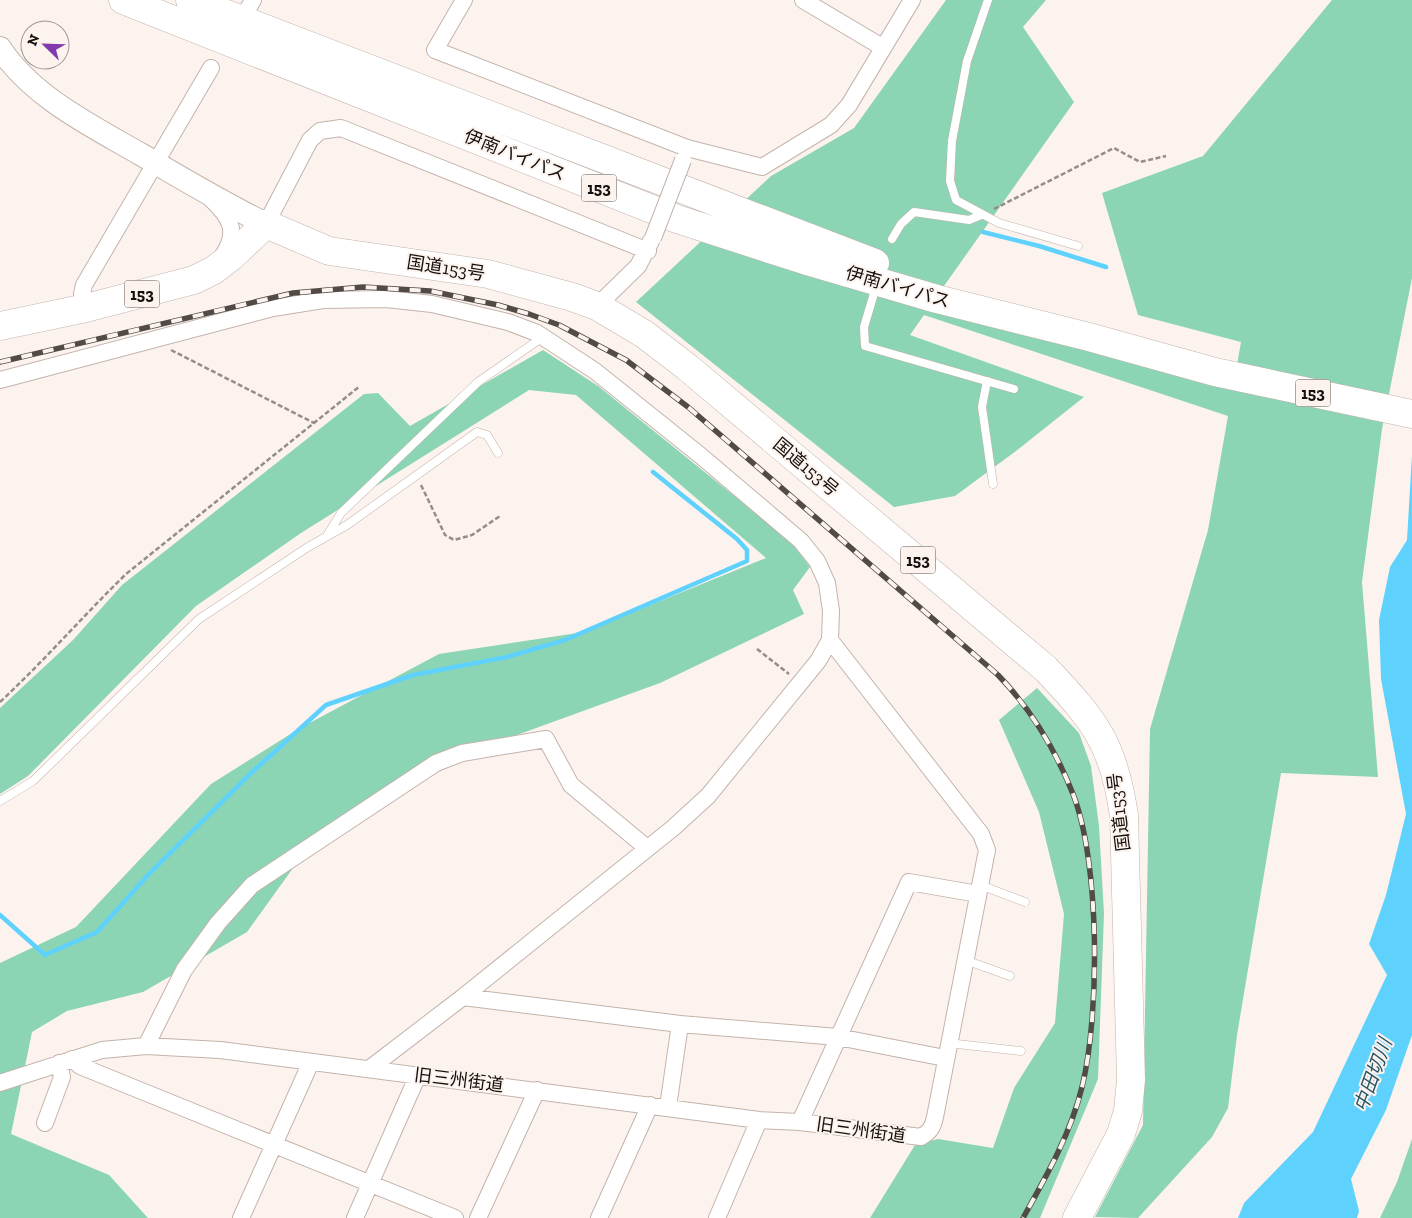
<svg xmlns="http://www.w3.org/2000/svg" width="1412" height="1218" viewBox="0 0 1412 1218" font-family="'Zilla Slab','Noto Sans JP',serif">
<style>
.green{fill:#8bd4b4}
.water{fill:#5ed2fd}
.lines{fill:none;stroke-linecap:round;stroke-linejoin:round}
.stream{stroke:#5ed2fd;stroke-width:4.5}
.lane-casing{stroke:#c3b3ab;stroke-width:9}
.street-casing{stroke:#c3b3ab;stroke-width:18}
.secondary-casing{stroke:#c3b3ab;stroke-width:24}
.highway-casing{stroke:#c3b3ab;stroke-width:29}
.path{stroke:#958d89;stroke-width:2.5;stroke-dasharray:5 2.5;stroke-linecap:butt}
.lane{stroke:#fff;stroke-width:8}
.street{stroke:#fff;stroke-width:16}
.secondary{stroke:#fff;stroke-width:22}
.highway{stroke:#fff;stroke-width:28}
.rail-casing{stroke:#514a47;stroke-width:5.5}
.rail{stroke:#fdf3ee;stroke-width:4;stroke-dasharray:11;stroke-linecap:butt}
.street-bridge-casing{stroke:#c3b3ab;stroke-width:18;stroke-linecap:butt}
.street-bridge{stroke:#fff;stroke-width:16}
.labels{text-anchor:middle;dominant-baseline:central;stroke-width:4;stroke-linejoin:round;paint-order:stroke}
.shield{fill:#fdf3ee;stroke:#5b5450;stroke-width:1}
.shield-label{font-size:16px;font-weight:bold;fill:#15100d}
.street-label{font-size:18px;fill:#15100d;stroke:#fdf3ee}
.water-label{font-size:19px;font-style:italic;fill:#265668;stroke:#fdf3ee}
</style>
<rect width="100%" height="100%" fill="#fdf3ee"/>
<path class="green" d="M946 0H1046L1023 27 1074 102 932 303 1233 387 1241 342 1138 315 1102 193 1203 156 1332 0H1412V278L1382 429 1362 582 1378 777 1281 773 1237 1035 1228 1108 1212 1137 1138 1218 1095 1217 1143 1125 1150 729 1208 530 1228 416 924 315 910 335 1084 397 1016 451 955 496 894 507 636 302 771 176 854 128Z
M543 350 598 386 790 541 810 567 793 590 804 614 660 683 407 775 306 850 247 932 143 992 67 1011 32 1032 11 1134 109 1175 148 1218H0V963L76 927 211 784 300 728 439 654 584 632 766 558 576 395 529 390 301 533 196 606 28 776 0 794V708L73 640 122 585 364 394 378 393 410 426Z
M1037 688 1079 733 1091 766 1099 826 1104 914 1098 1079 1040 1218H870L915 1145 938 1139 993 1148 1014 1088 1055 1023 1064 914 1039 812 999 720Z
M1412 1139V1218H1380L1397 1182Z"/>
<path class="water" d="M1412 455V1035L1386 1110 1351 1179 1359 1211 1357 1218H1238L1244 1203 1313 1132 1387 975 1369 944 1386 895 1406 814 1381 679 1379 620 1390 567 1407 540Z"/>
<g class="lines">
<path class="stream" d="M983 232 1039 246 1106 267
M0 915 45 955 97 932 149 874 249 775 326 705 413 675 507 657 565 640 747 561V550L737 539 653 472"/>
<g class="lane-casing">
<path id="lane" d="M988 0 967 61 952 141 950 181 956 200 999 223 1078 246
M892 239 901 224 914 212 969 220 981 215
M875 290 864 327 865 346 1014 389
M987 381 982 407 993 484
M328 534 341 513 478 382 543 337
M0 801 33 781 199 619 308 547 347 525 477 432 487 435 498 453
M980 885 1025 902
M965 960 1010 976
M948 1043 1021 1051"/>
</g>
<g class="street-casing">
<path id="street" d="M464 0 435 50 687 148 762 167 831 125 849 105 912 0
M803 0 882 47
M241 21 253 0
M211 199C231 218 239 232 222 257
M266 224 310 140 320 131 341 128 648 251
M597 306 638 266 651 241
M86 308 82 294 84 285 211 68
M0 380 273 308 323 300 386 299 432 304 508 322 537 333 595 371 701 456 801 541 817 561 827 583 831 611 830 640 818 661 708 796 673 828 463 997 369 1069
M463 997 680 1024 838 1037 945 1058
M146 1046 184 970 218 923 252 885 436 763 462 753 546 739 571 785 647 848
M72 1059 80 1066 455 1218
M0 1083 102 1050 146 1046 220 1050 759 1120 800 1122 921 1137C930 1132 933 1127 935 1117L987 850 981 834 830 640
M668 1107 680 1024
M800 1122 909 882 978 894
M45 1123 62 1077 59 1063
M241 1218 311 1062
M355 1218 418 1075
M478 1218 537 1090
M599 1218 650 1105
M717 1218 759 1120"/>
</g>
<g class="secondary-casing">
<path id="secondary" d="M0 48C32 97 92 126 142 155 183 179 223 203 266 224"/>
</g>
<g class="highway-casing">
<path id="highway" d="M123 0 677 219 804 260 937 299 1089 337 1215 372 1412 414
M190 0 875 263
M0 326 86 308 194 280 214 270 231 257 266 224 329 251 488 274 572 297 597 306 644 334 687 367 1046 669C1095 721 1114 744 1124 816L1131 1080 1128 1111 1121 1134 1077 1218"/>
</g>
<path class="path" d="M994 209 1114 148 1140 162 1166 156
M171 350 314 423
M421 485 445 535 454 540 472 535 500 516
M757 649 789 674
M0 702C44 661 83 616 126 574L360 386"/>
<use href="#lane" class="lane"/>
<use href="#street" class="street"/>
<use href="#secondary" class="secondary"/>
<use href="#highway" class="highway"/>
<g class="rail-casing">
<path id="rail" d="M0 362 293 293 363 287 430 291 498 305 529 314 559 325 626 360 688 407 998 675C1030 708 1056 751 1073 794 1100 863 1100 1014 1082 1087 1071 1133 1046 1177 1023 1218"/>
</g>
<use href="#rail" class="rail"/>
<g class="street-bridge-casing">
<path id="street-bridge" d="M653 238 683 160"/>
</g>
<use href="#street-bridge" class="street-bridge"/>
</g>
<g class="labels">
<g class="shield">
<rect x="581.5" y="174.5" width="35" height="27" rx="4"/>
<rect x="124.5" y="280.5" width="35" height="27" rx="4"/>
<rect x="1295.5" y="379.5" width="35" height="27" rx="4"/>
<rect x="900.5" y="546.5" width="35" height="27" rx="4"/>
</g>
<g class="shield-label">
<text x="599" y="188">153</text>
<text x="142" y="294">153</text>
<text x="1313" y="393">153</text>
<text x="918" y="560">153</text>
</g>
<g class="street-label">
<text transform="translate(515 155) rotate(22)">伊南バイパス</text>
<text transform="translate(446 268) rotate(9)">国道153号</text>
<text transform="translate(898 287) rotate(16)">伊南バイパス</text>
<text transform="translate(806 467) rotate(40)">国道153号</text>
<text transform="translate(1119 812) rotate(-97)">国道153号</text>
<text transform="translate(459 1080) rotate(7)">旧三州街道</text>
<text transform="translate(861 1130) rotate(8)">旧三州街道</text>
</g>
<g class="water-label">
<text transform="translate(1373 1075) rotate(-70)">中田切川</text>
</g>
</g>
<g transform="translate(45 45) rotate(293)"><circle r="24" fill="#fdf3ee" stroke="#a09894"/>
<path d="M0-4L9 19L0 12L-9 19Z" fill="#803aae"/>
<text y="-8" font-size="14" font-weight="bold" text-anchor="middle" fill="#15100d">N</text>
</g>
</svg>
